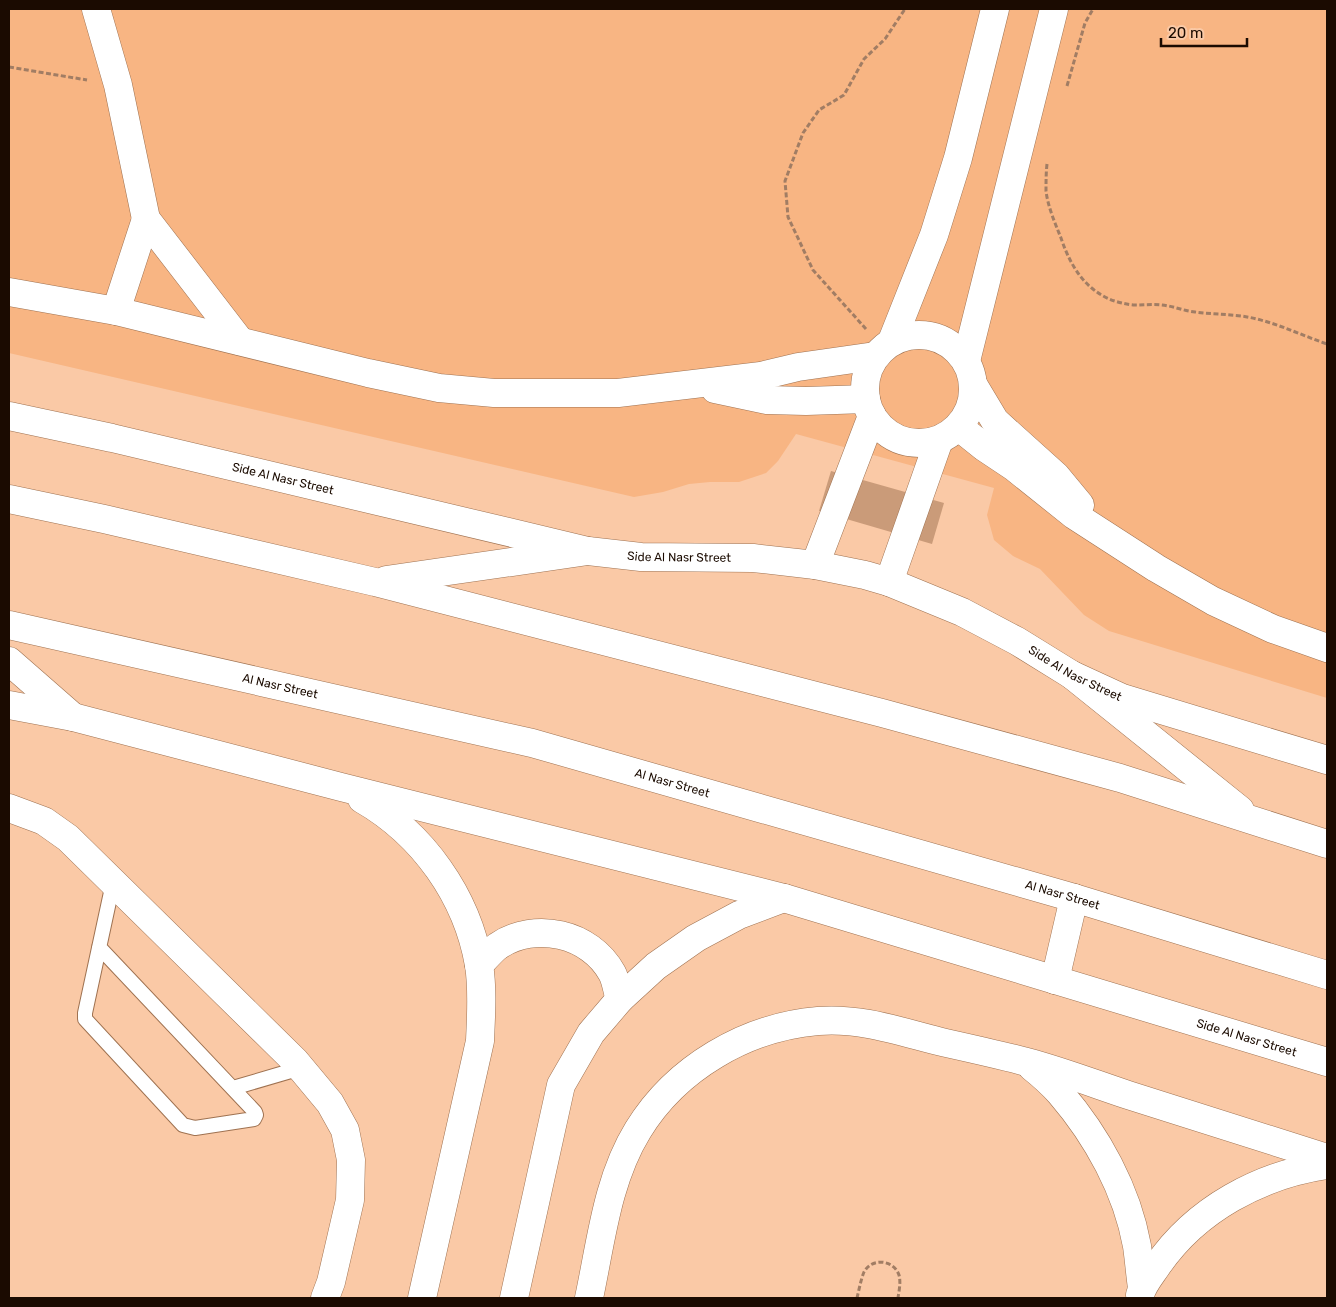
<svg xmlns="http://www.w3.org/2000/svg" width="1336" height="1307" viewBox="0 0 1336 1307" font-family="Rubik,sans-serif">
<style>
.green{fill:#f8b583}
.building{fill:#ca9b79}
.lines{fill:none;stroke-linecap:round;stroke-linejoin:round}
.service-casing{stroke:#9f7251;stroke-width:16}
.minor-casing{stroke:#9f7251;stroke-width:29}
.primary-casing{stroke:#9f7251;stroke-width:29}
.path{stroke:#a17d64;stroke-width:3;stroke-dasharray:5 2.5;stroke-linecap:butt}
.service{stroke:#fff;stroke-width:14}
.minor{stroke:#fff;stroke-width:28}
.primary{stroke:#fff;stroke-width:28}
.labels{text-anchor:middle;dominant-baseline:central;stroke-width:4;stroke-linejoin:round;paint-order:stroke}
.street-label{font-size:12px;fill:#1b0b01;stroke:#fac9a6}
</style>
<rect width="100%" height="100%" fill="#fac9a6"/>
<path class="green" d="M9 9H1327V698L1109 631 1084 615 1040 569 1013 556 994 540 987 515 994 488 796 434 778 461 766 473 739 482H710L689 484 663 492 634 497 9 353Z"/>
<path class="building" d="M831 471 944 503 932 544 819 511Z"/>
<g class="lines">
<g class="service-casing">
<path id="service" d="M99 947 255 1112 256 1115 254 1119 195 1128 183 1125 85 1019V1013L113 883
M233 1088 301 1068"/>
</g>
<g class="minor-casing">
<g id="minor">
<path d="M96 9 118 85 146 219 240 341"/>
<path d="M9 292 116 311 368 373 439 388 494 393H618L761 376 798 367 875 356"/>
<path d="M116 311 146 219"/>
<circle cx="919" cy="389" r="54"/>
<path d="M892 341 934 235 958 158 995 9"/>
<path d="M966 361 1054 9"/>
<path d="M974 386 995 421 1056 476 1080 505"/>
<path d="M715 389 767 400 806 401 866 399"/>
<path id="s1" d="M9 416 112 438 588 551 641 557 753 558 815 565 865 575 889 582 962 612 1017 641 1072 675 1122 698 1327 760"/>
<path d="M959 427 984 447 1014 467 1074 515 1156 568 1213 601 1273 629 1327 648"/>
<path d="M815 565 872 416"/>
<path d="M889 582 939 440"/>
<path id="s2" d="M9 705 73 717 341 787 784 898 1327 1062"/>
<path d="M362 799C423 834 467 896 479 965 483 990 481 1016 480 1041L422 1298"/>
<path d="M9 808 44 821 68 838 295 1061 330 1103 345 1130 351 1160 350 1200 331 1282 325 1298"/>
<path d="M479 965C485 959 491 951 498 946 535 921 590 933 612 973 616 980 617 991 620 999"/>
<path d="M1032 1067C1042 1075 1052 1084 1060 1093 1097 1136 1127 1190 1137 1246 1139 1260 1140 1274 1142 1288"/>
<path d="M1140 1295C1143 1284 1151 1275 1157 1266 1196 1209 1260 1175 1327 1165"/>
<path d="M514 1298 561 1085 591 1033 620 999 656 966 696 938 739 915 784 898"/>
<path d="M589 1298C601 1242 607 1180 638 1130 676 1068 746 1027 818 1021 861 1017 904 1033 946 1043 973 1049 1000 1055 1027 1062 1061 1071 1095 1084 1128 1095 1195 1116 1261 1137 1327 1158"/>
</g>
</g>
<g class="primary-casing">
<g id="primary">
<path d="M9 499 104 519 375 582 882 713 1120 778 1327 844"/>
<path d="M386 580 588 551"/>
<path id="s3" d="M9 625 532 743 1074 898 1327 975"/>
<path d="M9 661 73 717"/>
<path d="M1072 675 1240 810"/>
<path d="M1055 980 1074 898"/>
</g>
</g>
<path class="path" d="M9 67 87 80
M1067 86 1085 23 1093 9
M1047 164C1046 173 1046 182 1046 191 1048 207 1055 223 1061 238 1073 274 1094 302 1135 305 1144 305 1153 304 1162 305 1173 306 1184 311 1195 312 1210 314 1225 314 1241 316 1271 320 1298 334 1327 344
M866 329 813 270 788 217 785 181 803 133 819 110 844 95 864 59 885 39 905 9
M857 1298C859 1290 861 1279 864 1272 872 1257 894 1260 899 1275 901 1282 899 1291 898 1298"/>
<use href="#service" class="service"/>
<use href="#minor" class="minor"/>
<use href="#primary" class="primary"/>
</g>
<g class="labels">
<g class="street-label">
<text stroke="none"><textPath href="#s1" startOffset="281">Side Al Nasr Street</textPath></text>
<text stroke="none"><textPath href="#s1" startOffset="686">Side Al Nasr Street</textPath></text>
<text stroke="none"><textPath href="#s1" startOffset="1106">Side Al Nasr Street</textPath></text>
<text stroke="none"><textPath href="#s3" startOffset="278">Al Nasr Street</textPath></text>
<text stroke="none"><textPath href="#s3" startOffset="682">Al Nasr Street</textPath></text>
<text stroke="none"><textPath href="#s3" startOffset="1088">Al Nasr Street</textPath></text>
<text stroke="none"><textPath href="#s2" startOffset="1282">Side Al Nasr Street</textPath></text>
</g>
</g>
<rect width="1336" height="1307" fill="none" stroke="#1b0b01" stroke-width="20"/>
<path d="M1161 38v8h86v-8" fill="none" stroke="#1b0b01" stroke-width="2.5"/>
<text x="1168" y="38" font-size="15" fill="#1b0b01" stroke="#fac9a6" stroke-width="4" paint-order="stroke">20 m</text>
</svg>
